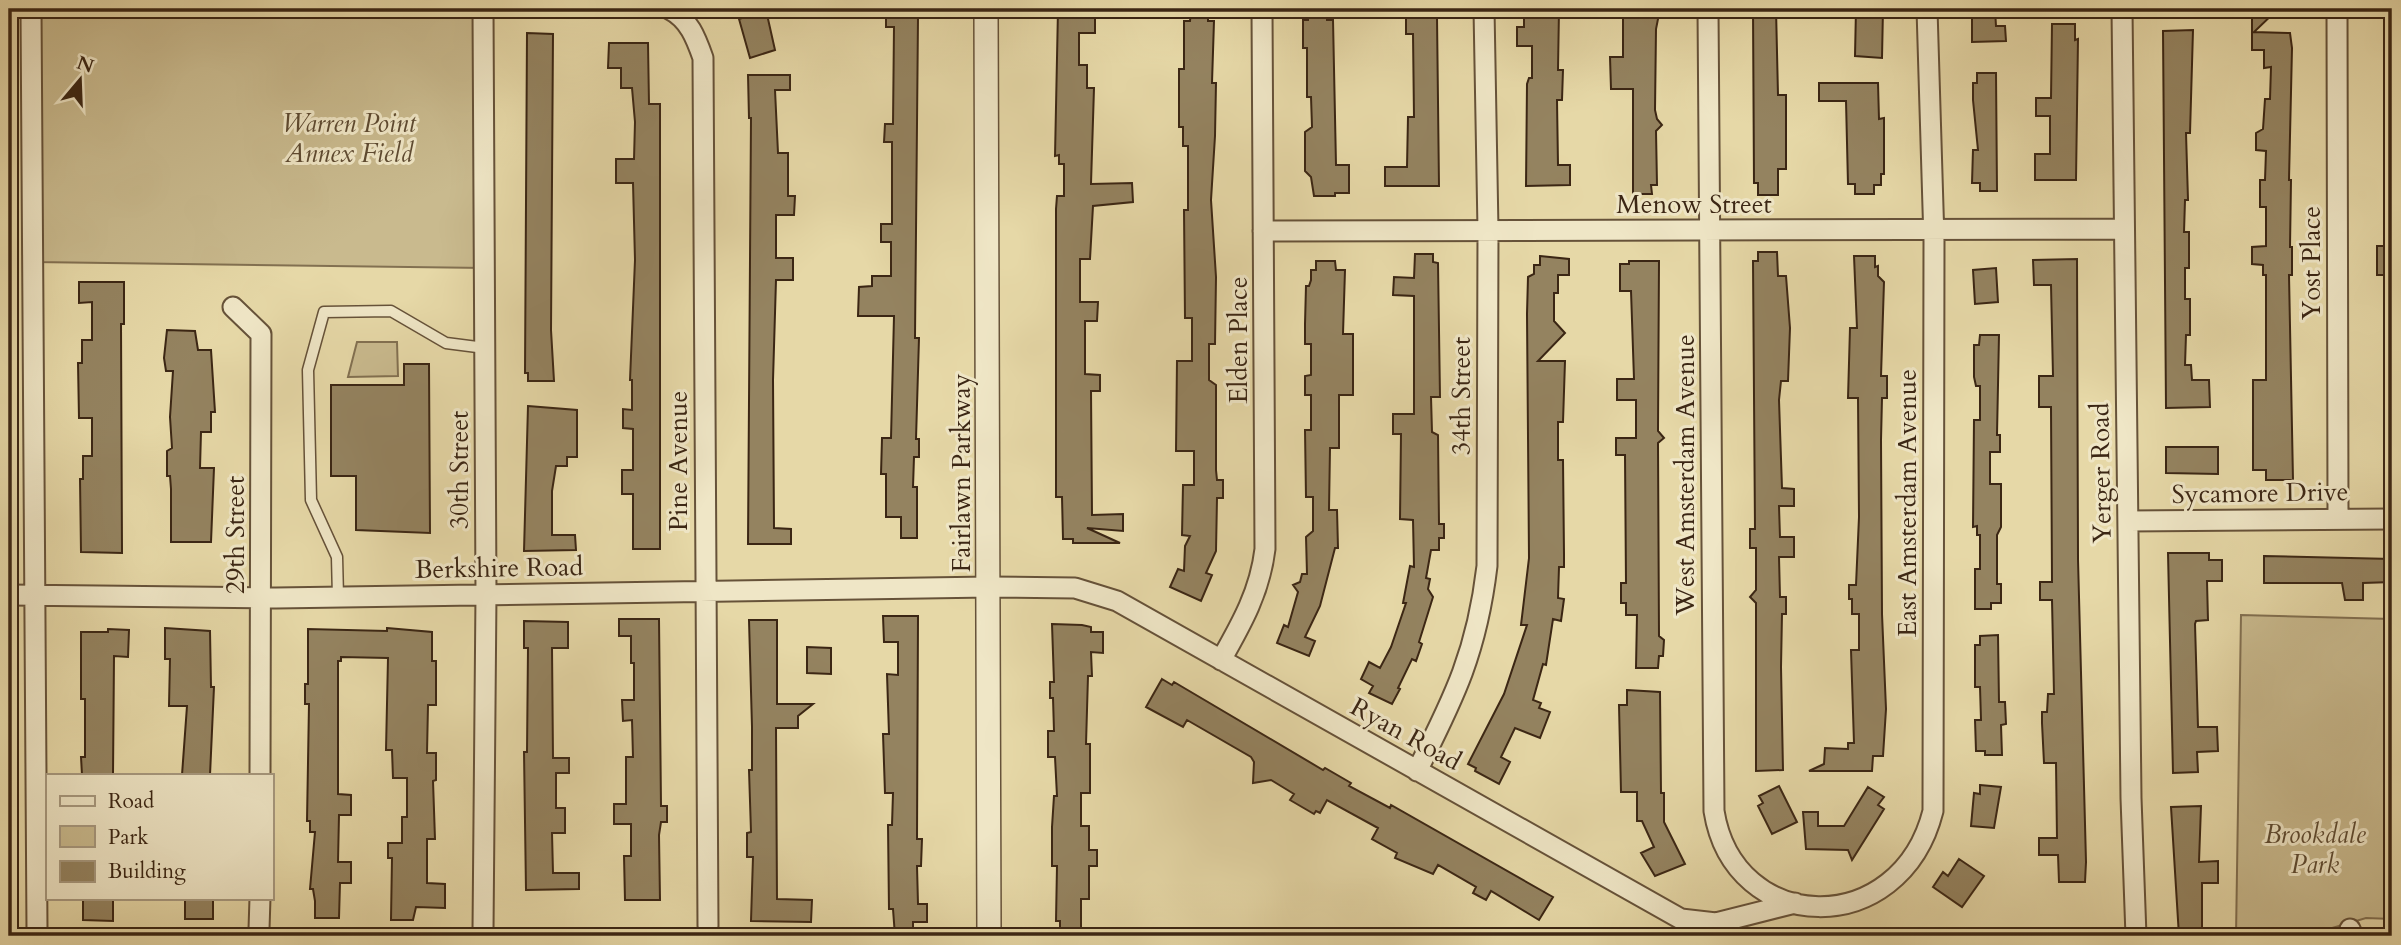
<svg xmlns="http://www.w3.org/2000/svg" width="2401" height="945" viewBox="0 0 2401 945" font-family="Cardo,serif">
<style>
.green{fill:#c9ba8e;stroke:#827051;stroke-width:2}
.building{fill:#948360;stroke:#3b2614;stroke-width:2}
.lines{fill:none;stroke-linecap:round;stroke-linejoin:round}
.service-casing{stroke:#665239;stroke-width:13}
.minor-casing{stroke:#665239;stroke-width:23}
.tertiary-casing{stroke:#665239;stroke-width:26}
.service{stroke:#efe6c6;stroke-width:10}
.minor{stroke:#efe6c6;stroke-width:19}
.tertiary{stroke:#efe6c6;stroke-width:23}
.labels{text-anchor:middle;dominant-baseline:central;stroke-width:6;stroke-linejoin:round;paint-order:stroke}
.park-label{font-size:26px;font-style:italic;fill:#5e4b32;stroke:#efe6c6}
.street-label{font-size:26px;fill:#3b2614;stroke:#efe6c6}
</style>
<rect width="100%" height="100%" fill="#e6d8a7"/>
<filter id="stains"><feTurbulence type="fractalNoise" baseFrequency=".00286" numOctaves="4"/><feColorMatrix values="0 0 0 0 .2 0 0 0 0 .09 0 0 0 0 .02 0 0 0 .5 -.17"/></filter>
<radialGradient id="worn" r=".72"><stop offset=".6" stop-color="#630" stop-opacity="0"/><stop offset="1" stop-color="#630" stop-opacity=".3"/></radialGradient>
<path class="green" d="M31 9H483L485 268 34 262Z
M357 342H397L398 376 348 377Z
M2241 615 2392 619V919L2366 918 2305 936H2236Z"/>
<path class="building" d="M886 9 911 10V17H918L915 338H919L916 439H919V457H914L913 487H917V538H901V517H886V474H881L882 438H891L894 316H858L859 287 872 286V276H891V242H881V224H892V142H884L885 124H893L894 27H886Z
M1058 9H1095V33H1079V65H1087V88H1094L1091 184 1132 183 1133 202 1093 206 1090 259H1080V302H1098L1097 321H1085V374L1100 375V391H1091L1092 515 1123 514V531L1087 528 1120 543H1073V539H1063L1062 497H1056V209L1057 196H1064V164H1059V155L1055 156Z
M1406 9H1430V16L1437 17 1439 186H1385V167H1407L1408 117H1414L1413 34H1406Z
M1632 9H1656L1659 14 1656 29 1655 110 1657 119 1662 125 1656 131 1657 185H1651L1652 194H1633V89H1611L1610 57H1623V17H1632Z
M1753 9H1776L1778 95H1786V169H1778V195H1758V183H1754Z
M1856 9H1883L1882 58 1855 56Z
M1977 9H1995L1996 26H2005L2006 41 1972 42V11Z
M2252 9H2278L2254 32 2290 33 2292 48 2289 180H2291L2290 247H2292V275H2289L2293 480H2266V470H2253V380H2266V275H2263V265L2252 264V247L2266 246V207H2260V180H2265L2266 151 2256 150V133L2263 129 2265 99H2270L2271 67 2264 68V50H2252Z
M766 10 775 50 750 58 739 19Z
M1531 10H1559L1558 70H1563L1562 100H1557L1558 165H1570V185L1526 186 1527 84 1529 78H1532V46H1517V27H1524V18H1531Z
M1191 11H1208V21H1214L1212 83H1216L1215 136 1211 200 1216 277 1215 344H1209V380L1216 385V470L1217 480H1223V498H1217L1216 551 1206 573 1212 575 1201 601 1170 587 1178 569 1184 571 1185 546 1190 536 1182 535 1183 485H1194V451H1176L1177 361H1192V318H1185L1184 210H1188V146H1183V127H1179V69H1184V21H1190Z
M1308 11H1327V20H1333L1336 165H1349V193H1335V196H1314L1311 177 1305 171V132L1312 127 1311 97H1307V48H1303V20H1308Z
M2052 24H2075V40L2078 39 2076 180H2035V154H2050V116H2036V98H2051Z
M2193 30 2190 133H2186L2188 200H2185L2184 232H2189V268H2185V299H2190V335H2186L2185 365H2191L2192 380H2209L2210 407 2166 408 2163 31Z
M527 33 553 34 551 330 554 381H528V373H525Z
M609 43H648L649 104H660V549H633V494H622V470H633V429L623 428V409L632 410V380H630L635 260 633 183H616V159H634L635 122 632 88H621V68H608Z
M1977 73H1996L1997 191H1980V183H1972L1973 150H1978L1973 100V83H1977Z
M748 75H790V90H775L778 153H788V196H795L794 215H776V258H793V280H776L773 380 774 528 791 529V544H748L751 118H749Z
M1819 83H1878L1879 119 1884 118V174H1881V185H1874V194H1855V184H1848L1846 101H1819Z
M2377 246H2392V275H2377Z
M1758 252H1777L1778 276H1786L1790 328 1788 381H1781L1779 400 1782 488 1794 489V506H1779L1780 537H1794V557H1779L1780 597H1786V614H1782L1781 667 1783 770 1756 771V603L1750 597 1756 590V548H1750V529H1755L1753 261H1758Z
M1415 254H1433V262L1438 263 1440 397H1431L1432 432 1438 435 1439 524H1444V538H1439V550H1431L1426 578 1430 579 1428 589 1433 597 1419 642 1422 644 1416 661 1412 659 1398 688 1400 689 1392 704 1369 693 1373 686 1361 679 1369 662 1380 668 1391 647 1406 603H1403L1410 566 1414 567 1413 520 1400 519 1401 434H1393V414H1414V296L1393 295 1394 277 1414 278Z
M1540 256 1569 259V275H1558V293H1554V321L1565 333 1538 361H1565L1563 422H1558V460H1563L1564 554V567H1559L1558 598 1564 599 1561 621 1553 619 1546 665 1543 664 1533 700 1541 703 1539 708 1550 712 1540 738 1515 728 1501 757 1510 762 1499 784 1475 771 1476 768 1468 764 1504 694 1527 625H1521L1529 558 1527 314 1528 277 1534 274V265H1540Z
M1854 256H1875V267L1878 266V276L1884 282 1881 376H1887V398H1882L1881 440 1882 614 1886 709 1883 756H1873L1872 771H1809L1824 764 1825 748 1848 749V743H1854L1851 650H1859V614H1852V599H1849V585H1856L1859 517 1858 398H1848L1850 328H1857Z
M2077 259 2078 559 2086 862 2085 882H2059L2058 855H2039V838H2057L2056 763H2044L2042 723V712H2047L2048 694H2054L2052 600H2040V582H2052L2051 407H2039V376H2053L2051 285H2034L2033 260Z
M1316 261H1335L1336 270H1345L1343 334H1353V395H1339V448H1330L1329 510H1337L1338 548H1335L1320 606 1305 637 1315 641 1309 656 1277 643 1284 625 1288 627 1298 592 1293 585 1300 582 1302 574H1307L1306 537 1313 531V497H1306L1305 430H1311V395H1305V376L1311 375V344H1305V324L1306 286H1309L1311 280V270H1316Z
M1629 261H1659L1658 431 1664 438 1658 443 1659 636 1664 640 1663 656H1659L1658 668H1636L1637 615H1626V603H1621V583H1626L1625 455H1616V438H1636V400H1617V379H1634L1631 291H1620V264H1629Z
M1996 268 1998 302 1975 304 1973 270Z
M79 282H124V324H121L122 553 81 552 80 479H83V456H92V418H79L78 363H82V340H92V302L79 303Z
M167 330 195 331 198 350H211L215 412H211V432H201L200 468H214L211 542H171V489L170 476H167V451L172 448 170 417 173 371H166L164 358Z
M1980 335H1999L1997 435H2000V452H1990V484H2001V527L1997 535V584H2001V603H1991V609H1975V569H1980V535H1977V526L1973 527 1974 420H1980V386H1976L1974 377V345H1979Z
M404 364H429L430 533 356 530V476H331V385H404Z
M528 406 577 410V457H567V466H556L552 491V535H575L576 550 524 551Z
M2166 447H2218V474L2166 473Z
M2168 553H2209V560H2222V581H2207L2208 620 2196 621 2195 624 2198 727H2217L2218 751 2197 752 2198 772 2173 773Z
M2264 556 2392 559V582L2363 583V600H2345L2342 583H2264Z
M883 616H918L917 839H922L921 866H917L918 904H927V922H913V936H895L893 909H889L888 825H892L893 793H885L883 734H889L887 674 898 675V642H884Z
M619 619H659L661 806H667V822H661L659 835 660 900H625L624 856H631V824H614V804H626V757H633L632 720 623 721 622 700H634V663H631V636H619Z
M749 620H777V704H813L798 716V728H776L777 899 812 900 811 922 751 921 753 857H747V833L751 832 749 770H752V727Z
M524 621 568 622V648H552L553 758H569V773H556V808H565V833H552L553 873H579V889L526 890 524 752H527L528 648H524Z
M1052 624 1082 625 1091 627V632H1103V653L1091 652 1092 676H1088L1086 744H1090V793H1081V826H1089V850H1097V866H1089V899H1081V936H1060V921H1056L1057 866H1052V827L1054 796H1057L1055 757H1048V731H1054L1053 698H1050V682H1054Z
M165 628 210 631 211 687H214L210 775H182L187 706H169L170 659H165Z
M387 628 432 632V661H436V705H428L427 753H436V780L433 781 435 839H427V883L445 884V908L416 907 413 920H391L392 858H388V843H402V817H407V778H393L392 750H386L388 658 341 657V661H338V794L351 795V815H339L338 862H351V883H340L339 918H315V901L313 889H310L315 832H310V821H307L309 704H305V684H308V629L387 631Z
M108 629 129 630 128 657 114 656 113 775H82L81 757H85V699H81V632H108Z
M1998 635 1999 702H2005L2006 724 2001 725 2002 755H1985V751H1976L1975 720H1981L1980 687H1975V645H1980V636Z
M807 647 831 648V674L807 673Z
M1162 679 1172 685 1174 682 1323 770 1325 768 1351 783 1349 786 1390 808 1391 805 1553 897 1539 920 1491 891 1486 900 1473 893 1476 887 1438 865 1433 874 1395 858 1397 853 1372 839 1378 828 1327 800 1320 813 1316 811 1314 814 1290 800 1294 794 1271 780 1253 783 1254 762 1251 757 1187 720 1183 727 1146 707Z
M1627 690 1660 692 1661 793H1664V822L1685 864 1655 876 1641 853 1654 847 1642 821H1637V792H1621L1619 705H1627Z
M1980 785 2001 787 1994 828 1971 826 1974 793 1980 794Z
M1779 786 1797 822 1772 834 1758 806 1763 803 1759 796Z
M1868 787 1884 797 1878 805 1884 809 1852 860 1848 850 1806 849 1803 812H1818V826H1844Z
M2201 806 2199 862 2218 861V883H2202V936H2179L2171 807Z
M1959 859 1984 876 1962 907 1933 887 1943 872 1948 876Z
M83 898H113V921L83 920Z
M185 898H213V919H185Z"/>
<g class="lines">
<g class="service-casing">
<path id="service" d="M338 597 337 557 311 500 308 370 324 312 391 311 446 343 485 348"/>
</g>
<g class="minor-casing">
<path id="minor" d="M31 9 37 930
M483 9 486 594 483 931
M669 9C689 19 696 38 703 58L708 926
M1708 9 1714 811C1734 936 1900 941 1933 811L1934 241 1927 9
M2122 9 2131 798 2136 936
M2337 9 2338 518
M1263 231 2124 229
M233 307 261 334 260 775
M2128 521 2392 519
M9 595 276 598 989 587 1075 588 1117 601 1681 919 1716 923 1795 903
M1221 660C1242 623 1260 591 1265 549L1262 9
M1417 771C1455 696 1477 651 1487 566L1488 230 1484 9
M259 929 260 898
M2350 929 2353 936"/>
</g>
<g class="tertiary-casing">
<path id="tertiary" d="M986 9 989 936"/>
</g>
<use href="#service" class="service"/>
<use href="#minor" class="minor"/>
<use href="#tertiary" class="tertiary"/>
</g>
<g class="labels">
<g class="park-label">
<text x="349" y="123">Warren Point<tspan x="349" dy="30">Annex Field</tspan></text>
<text x="2315" y="834">Brookdale<tspan x="2315" dy="30">Park</tspan></text>
</g>
<g class="street-label">
<text x="1694" y="204">Menow Street</text>
<text transform="translate(2311 263) rotate(-90)">Yost Place</text>
<text transform="translate(1238 340) rotate(-90)">Elden Place</text>
<text transform="translate(1461 396) rotate(-90)">34th Street</text>
<text transform="translate(678 461) rotate(-90)">Pine Avenue</text>
<text transform="translate(459 470) rotate(-90)">30th Street</text>
<text transform="translate(961 473) rotate(-90)">Fairlawn Parkway</text>
<text transform="translate(2101 473) rotate(-91)">Yerger Road</text>
<text transform="translate(1685 475) rotate(-90)">West Amsterdam Avenue</text>
<text transform="translate(2260 493) rotate(-1)">Sycamore Drive</text>
<text transform="translate(1907 503) rotate(-90)">East Amsterdam Avenue</text>
<text transform="translate(235 535) rotate(-90)">29th Street</text>
<text transform="translate(499 568) rotate(-1)">Berkshire Road</text>
<text transform="translate(1406 734) rotate(29)">Ryan Road</text>
</g>
</g>
<rect width="2401" height="945" fill="none" stroke="#e6d8a7" stroke-width="35"/>
<rect x="10" y="10" width="2380" height="924" fill="none" stroke="#3b2614" stroke-width="3.5"/>
<rect x="18" y="18" width="2366" height="910" fill="none" stroke="#3b2614" stroke-width="2"/>
<rect x="46" y="774" width="228" height="126" fill="#efe6c6" stroke="#a7997f" stroke-width="2"/>
<rect x="60" y="796" width="35" height="10" fill="#efe6c6" stroke="#a7997f" stroke-width="2"/>
<text x="108" y="808" font-size="21" fill="#3b2614">Road</text>
<rect x="60" y="826" width="35" height="21" fill="#c9ba8e" stroke="#a7997f" stroke-width="2"/>
<text x="108" y="844" font-size="21" fill="#3b2614">Park</text>
<rect x="60" y="861" width="35" height="21" fill="#948360" stroke="#a7997f" stroke-width="2"/>
<text x="108" y="878" font-size="21" fill="#3b2614">Building</text>
<g transform="translate(80 80) rotate(19)" stroke="#efe6c6" stroke-width="5" paint-order="stroke">
<path d="M0-5L12 26L0 18L-12 26Z" fill="#3b2614"/>
<text y="-10" font-size="19" font-weight="bold" text-anchor="middle" fill="#3b2614">N</text>
</g>
<rect width="100%" height="100%" filter="url(#stains)"/>
<rect width="100%" height="100%" fill="url(#worn)"/>
</svg>
